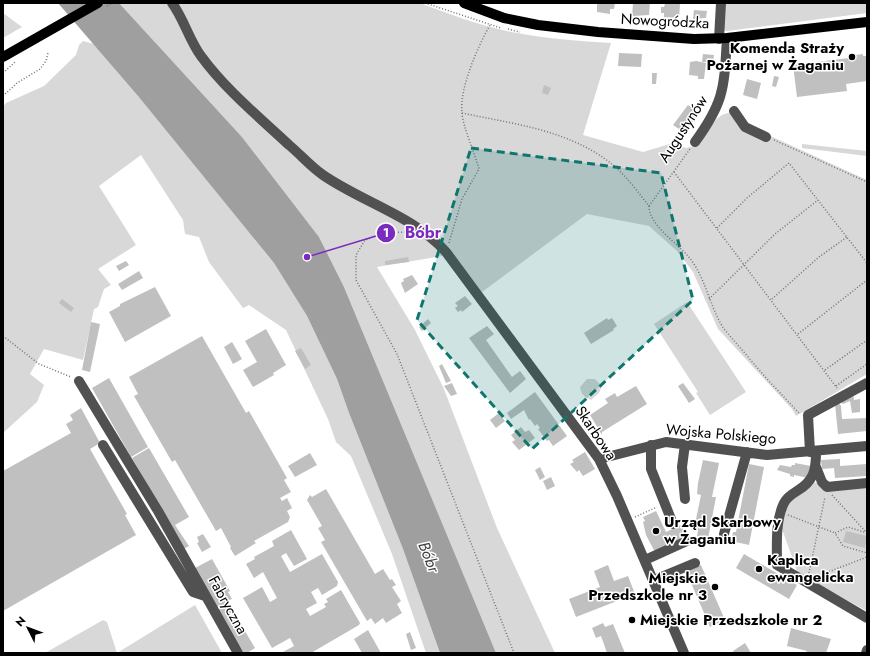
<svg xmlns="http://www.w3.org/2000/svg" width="870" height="656" viewBox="0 0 870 656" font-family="Jost,sans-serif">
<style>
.green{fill:#d8d8d8}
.water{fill:#9f9f9f}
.building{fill:#c0c0c0}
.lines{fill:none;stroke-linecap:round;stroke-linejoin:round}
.path{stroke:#737373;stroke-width:1.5;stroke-dasharray:1 2;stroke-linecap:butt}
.minor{stroke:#515151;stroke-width:10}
.major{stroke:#000;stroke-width:10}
.marked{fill:#0f766e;fill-opacity:0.2;stroke:#0f766e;stroke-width:3;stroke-dasharray:8 5;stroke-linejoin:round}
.poi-dot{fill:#000;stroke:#fff;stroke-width:1.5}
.labels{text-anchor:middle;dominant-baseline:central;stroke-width:3;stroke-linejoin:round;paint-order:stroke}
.street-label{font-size:15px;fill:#000;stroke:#fff}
.poi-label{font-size:15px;font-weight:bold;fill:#000;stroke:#fff;text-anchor:start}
.water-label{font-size:16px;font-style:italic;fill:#404040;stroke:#fff}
.leader{fill:none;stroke:#7b2cbf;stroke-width:1.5}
.callout-dot{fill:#7b2cbf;stroke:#fff;stroke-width:1.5}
.mark-label{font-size:12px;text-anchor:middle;font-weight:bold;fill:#fff}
.callout-label{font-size:16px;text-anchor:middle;font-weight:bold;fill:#7b2cbf;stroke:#fff;stroke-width:3;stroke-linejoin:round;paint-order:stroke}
</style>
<rect width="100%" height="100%" fill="#fff"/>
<path class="green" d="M119 3H420C452 15 483 27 517 33 548 39 580 41 611 43L583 135 643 152 673 143 686 148C689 147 695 146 698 144 709 135 712 115 729 113L748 126 867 180V374L796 416 792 409 718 329 693 272 677 251 649 226 587 214 482 292 449 248 442 256 377 267 415 330 444 389 497 528 555 653H496L344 287 319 237 242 137Z
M724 3H867V13L727 31 724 30Z
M3 13 22 27 3 38Z
M83 41 94 44 138 96 274 263 307 316 337 379 349 413 403 549 440 653H426L392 554 351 456 336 442 328 419 286 330 249 305 243 308 209 262 199 237 185 234 183 220 141 155 99 186 136 245 98 269 111 285 104 289 98 307 94 309 83 360 44 349 30 374 44 385 37 402 3 433V107L6 103 44 86 76 55 79 45Z
M802 144 867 151V156L802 148Z
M687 302 746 392 710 415 696 393 698 392 654 324Z
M587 379H595L602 386 599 393 591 400C584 397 581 394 580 387Z
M818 482 867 486V611L798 574 781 526 789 500 814 483Z
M195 605 222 653H45L103 620 107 622 117 653Z"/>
<path class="water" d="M58 3H119L242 137 319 237 344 287 496 653H440L403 549 349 413 337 379 307 316 274 263 138 96Z"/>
<path class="building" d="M597 3H615L614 9H610V14L597 12Z
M633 3H650L649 15 632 16Z
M665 4H680L679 18 664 17V13H661V7H664Z
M694 10 707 11 706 18 693 19Z
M619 53 642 54 641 67 618 66Z
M703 54 714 55 713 62H702Z
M863 54V56H867V81L846 84 847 91 797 97 793 65 849 58 848 56Z
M696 61 706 63 704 79H698V76L689 75 690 62Z
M652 73H657L656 84H652Z
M774 76 779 77 776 87 772 86Z
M747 79 761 83 757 99 743 95Z
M544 85 551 88 548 95 542 93Z
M688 105 699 113 685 133 673 125Z
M408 257 409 262 385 265V261Z
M126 261 129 265 119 271 116 266Z
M139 271 143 278 122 290 118 284Z
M412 275 418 284 405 293 401 283 404 281 403 279Z
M155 287 171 316 125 342 109 312 120 306V304Z
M465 296 472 304 462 312 461 310 458 312 455 308 458 306 455 303Z
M62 299 74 308 71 312 59 303Z
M607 318 608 320 612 318 617 326 613 329 614 330 591 344 584 333Z
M428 319 431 323 422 331 419 327Z
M91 322 100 324 90 372 82 370Z
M487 326 494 334 486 340 512 377 520 371 526 379 510 393 469 338Z
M266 329 286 365 273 373 274 375 253 387 243 370 257 362 245 341Z
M202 336 246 413 249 411 287 478 284 480 291 492 280 498 282 501 287 498 292 508 287 511 290 517 288 522 254 541 256 543 235 556 230 548 231 547 221 528 216 531 175 460 172 462 134 396 138 394 129 377Z
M232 342 242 359 233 364 224 347Z
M301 348 311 365 305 369 295 351Z
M442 364 451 381 446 383 439 366Z
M109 378 148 447 131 457 92 388Z
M452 383 457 394 451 396 444 386Z
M683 383 695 399 689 403 678 386Z
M636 386 647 404 602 432V435L590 415 608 403 605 399 615 393 617 397Z
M535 392 567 436 553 446 549 440 547 441 538 429 540 428 537 424 535 426 530 419 529 420 524 410 511 419 507 413Z
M853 393 854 400 860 399V412L852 413 850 401 843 404 840 401Z
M838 402 841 406 842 419 867 418V431L838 434 835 404Z
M81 408 100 443 90 449 127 514 125 515 136 535 3 611V471L71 433 66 424 73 420 70 415Z
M499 413 505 421 496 428 490 420Z
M521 427 525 432 529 430 535 438 519 450 512 442 515 440 511 435Z
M149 448 189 517 175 525 189 546 184 549 132 458Z
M585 452 595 469 583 476 579 470 577 472 570 464 574 462 572 460Z
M310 453 317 465 295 477 288 466Z
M840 459V466L867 464V476L835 478 834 468 822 469 821 460Z
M703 460 719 463 712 497H716L708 539 697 536 698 530 694 529 701 495 697 494 698 483Z
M795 463 811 466 809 478 794 475V477L790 476V474L777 470 780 465 791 467 792 465H795Z
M749 464 764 467 749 545 731 541 733 532H736Z
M540 467 545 477 540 480 535 470Z
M551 477 555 486 547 490 543 481Z
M326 489 375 574 383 569 390 580 392 579 396 585 392 587 401 601 397 604 402 613 386 623 383 618 375 624 371 618 367 621 321 542 325 540 318 528 322 526 307 500 310 495 312 497Z
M656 511 666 532 681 525 687 538 655 552 646 535 643 522 645 521 643 517Z
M291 530 307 559 294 566 286 553 281 556 290 572 322 554 338 582 337 586 322 595 318 588 311 592 317 603 306 609 310 616 326 607 324 604 328 602 326 599 341 590 360 623 359 625 311 653H281L294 646 290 638 272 648 243 598 262 587 270 602 277 598 263 572 254 578 246 564 255 559 254 557 274 546 272 541Z
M846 531 867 536 865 548 843 542Z
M203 534 211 547 202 552 197 543 199 542 197 537Z
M744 554 797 585 789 599 736 568Z
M212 559 230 591 228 592 232 599 227 601 255 648 247 653H244L195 568Z
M608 565 614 581 628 576 635 594 576 617 569 599 600 587 594 571Z
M701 565 725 620 710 627 686 571Z
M603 623 605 627 613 624 625 653H607L601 636 596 638 592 628Z
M791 628 831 639 826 653H806L807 651 787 646Z
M368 630 381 653H362L354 639Z
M410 632 416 648 411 650 406 634Z
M745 643 751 653H734L733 651Z"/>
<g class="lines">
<path class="path" d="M425 3 501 28
M107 6 113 3
M508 29 520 32
M3 73 15 62
M3 96 17 83 40 69 46 61 48 53
M462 113C514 124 570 130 613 165 627 177 638 192 649 206 649 225 677 243 688 256 706 277 709 306 724 329L767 379 799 413
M774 140 867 182
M674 172 837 388
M649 206 690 149
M717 228 747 198 789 163 867 263
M405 232 383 233 365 240 356 255V280L397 354 514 653
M449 243 462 199 479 169C475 154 463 127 462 113 459 89 478 46 490 25
M709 299 775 234 818 200
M772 299 819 257 847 237
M798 334 867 280
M3 336 39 364 71 377
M825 370 867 340
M836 386 867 364
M832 495 866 532
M788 515 835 533
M635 517 657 507
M867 533 848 527 835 533 843 546 867 553
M809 573 825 497
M815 577 867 557"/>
<path class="minor" d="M172 3C184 19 189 40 201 56 225 89 259 117 289 145 300 154 311 167 323 175 362 202 414 216 446 252L599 459 617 496 684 653
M719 39 721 3
M734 111 745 127 766 137
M695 142C725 101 724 87 727 38
M79 381 158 511 238 653
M685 444 682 467 685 499
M103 445 193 592 205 596
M651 445V469L673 524
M810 452 808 415 867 383
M816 452C816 470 814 481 797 491 792 494 787 497 784 503 775 521 777 546 777 565L867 618
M599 459 666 442 767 455 867 446
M816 467 822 482 827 487 867 483
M724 534 747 452
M645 560 687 541
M654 580 695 563
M866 653 867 650"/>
<path class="major" d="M464 3 504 18 538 25 598 32 694 39 727 38 867 22
M3 57 98 3"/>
</g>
<path class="marked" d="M471 148 661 173 693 300 532 449 417 320Z"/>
<g class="poi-dot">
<circle cx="852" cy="57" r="4"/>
<circle cx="656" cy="531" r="4"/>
<circle cx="759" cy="569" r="4"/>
<circle cx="715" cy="587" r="4"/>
<circle cx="632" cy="620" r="4"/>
</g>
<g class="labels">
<g class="street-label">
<text transform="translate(665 21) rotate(3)">Nowogródzka</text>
<text transform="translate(683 129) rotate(-57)">Augustynów</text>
<text transform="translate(596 433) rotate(56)">Skarbowa</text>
<text transform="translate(721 434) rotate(5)">Wojska Polskiego</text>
<text transform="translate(228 605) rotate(61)">Fabryczna</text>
</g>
<g class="poi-label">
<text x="844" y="48" text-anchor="end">Komenda Straży<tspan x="844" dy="17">Pożarnej w Żaganiu</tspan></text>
<text x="664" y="522">Urząd Skarbowy<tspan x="664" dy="17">w Żaganiu</tspan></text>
<text x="767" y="560">Kaplica<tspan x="767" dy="17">ewangelicka</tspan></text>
<text x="707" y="578" text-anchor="end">Miejskie<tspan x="707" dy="17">Przedszkole nr 3</tspan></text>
<text x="640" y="620">Miejskie Przedszkole nr 2</text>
</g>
<g class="water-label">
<text transform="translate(429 557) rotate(68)">Bóbr</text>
</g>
</g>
<path class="leader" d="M307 257L386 233"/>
<g class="callout-dot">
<circle cx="307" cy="257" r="4"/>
<circle cx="386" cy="233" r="10"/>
</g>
<g class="mark-label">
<text x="386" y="237">1</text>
</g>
<g class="callout-label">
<text x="423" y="238">Bóbr</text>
</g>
<rect width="870" height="656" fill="none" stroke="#000000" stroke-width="8"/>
<g transform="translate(28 628) rotate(312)" stroke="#ffffff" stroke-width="3" paint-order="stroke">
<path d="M0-3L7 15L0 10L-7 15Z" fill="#000000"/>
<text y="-6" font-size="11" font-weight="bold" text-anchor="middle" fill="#000000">N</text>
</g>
</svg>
